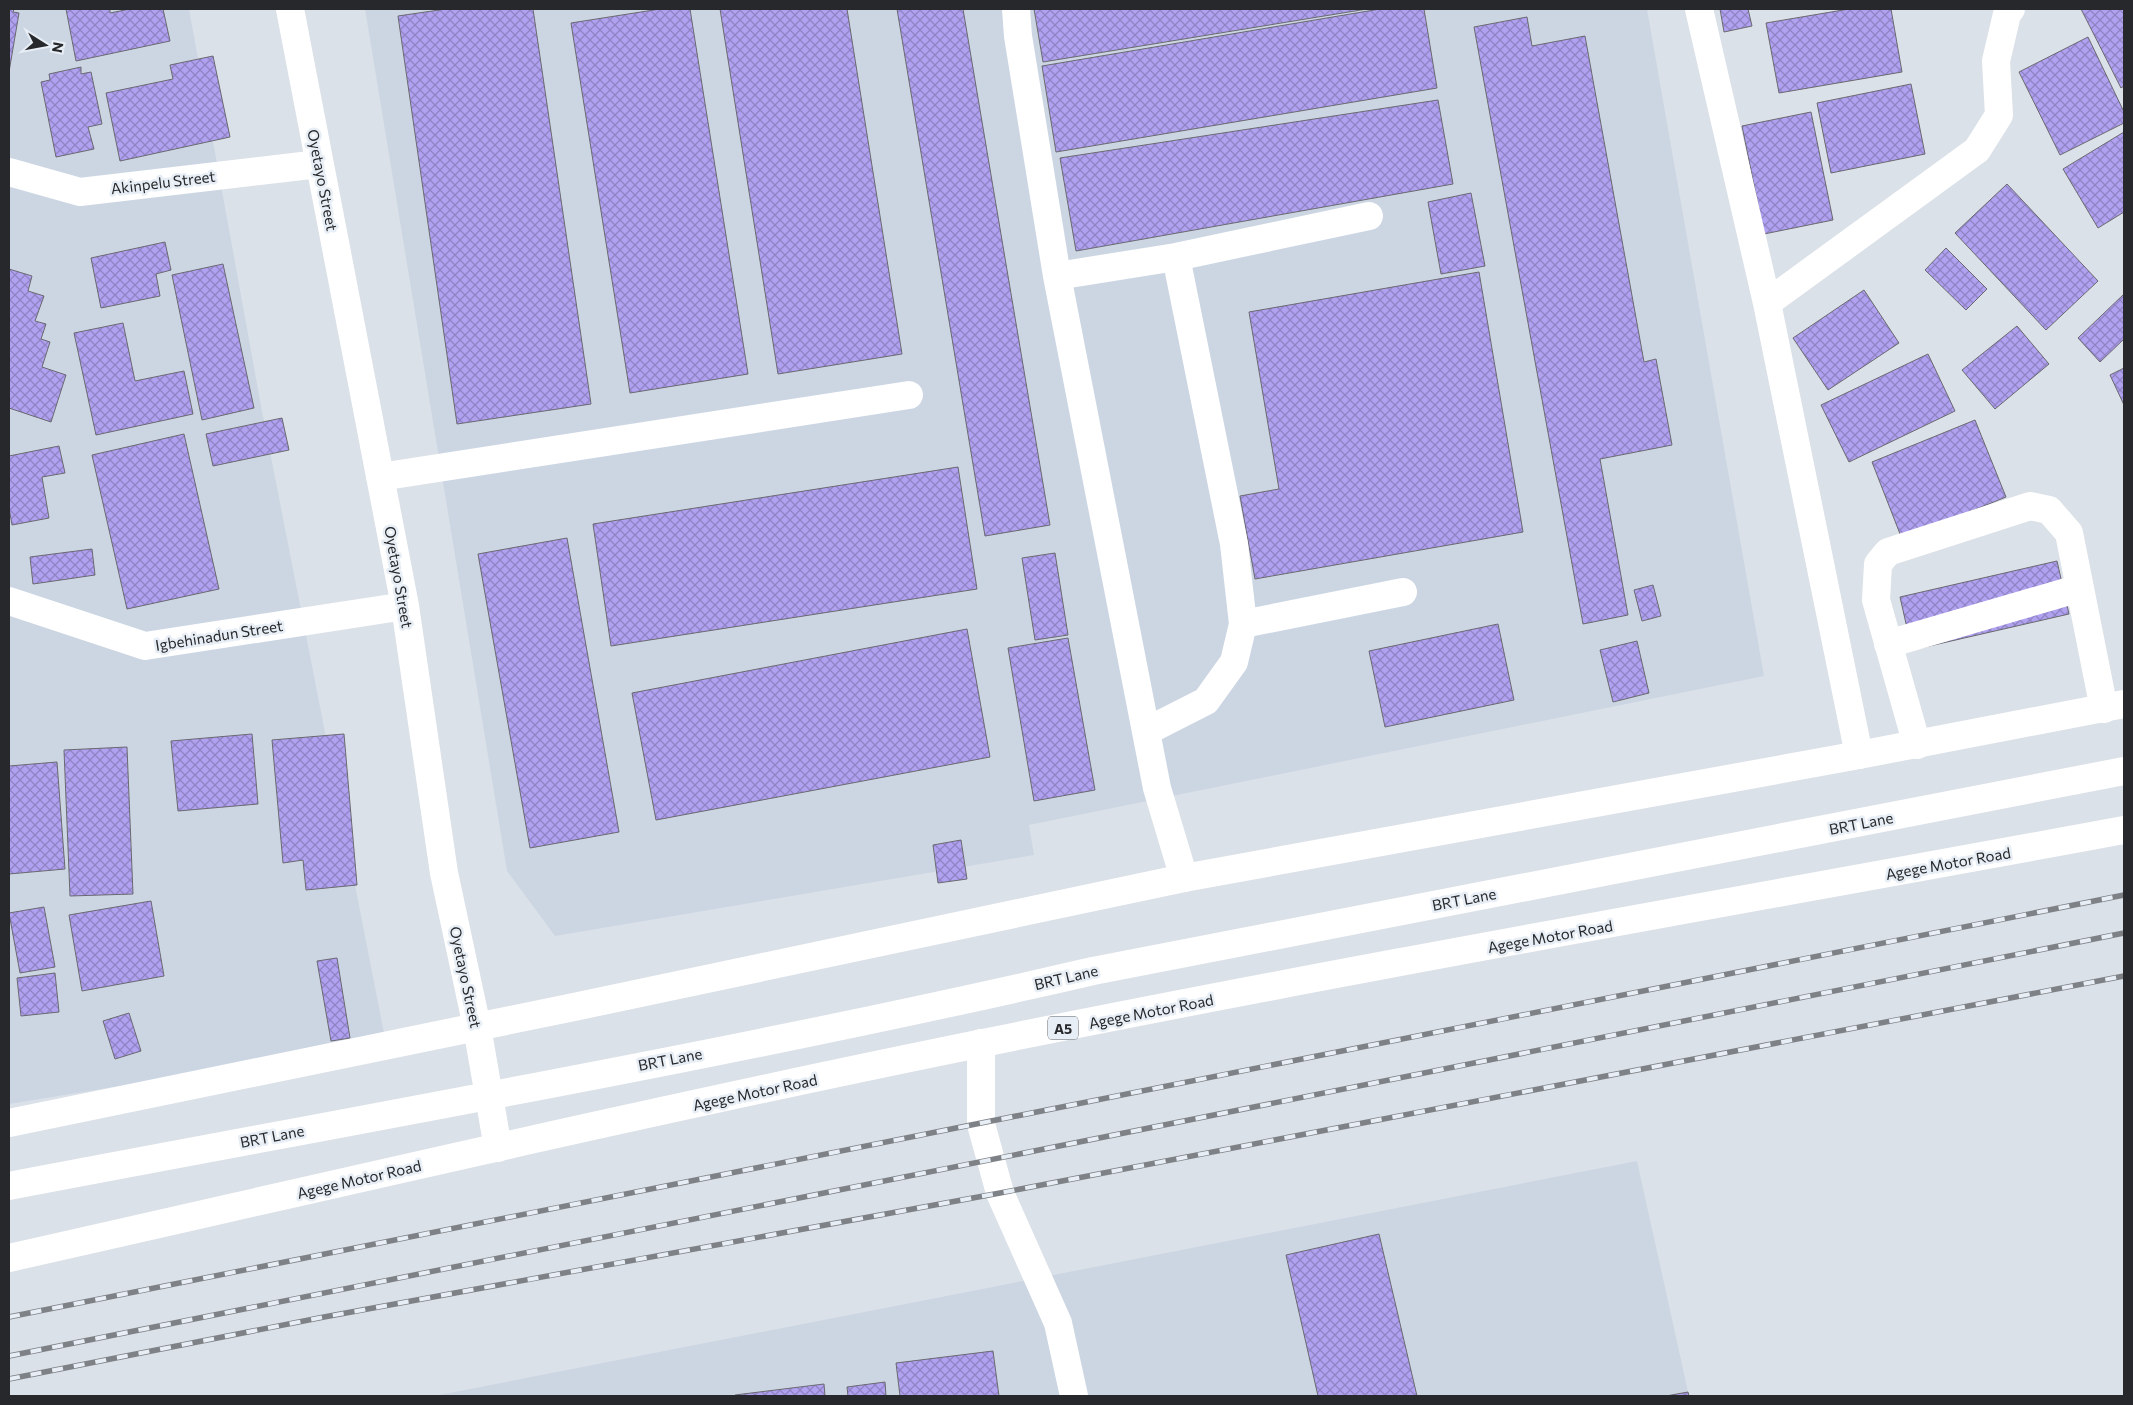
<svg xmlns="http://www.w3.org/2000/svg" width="2133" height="1405" viewBox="0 0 2133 1405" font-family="Commissioner,sans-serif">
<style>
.built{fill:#ccd6e3}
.building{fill:url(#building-cross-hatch);stroke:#6a6971}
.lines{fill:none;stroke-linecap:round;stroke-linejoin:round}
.minor{stroke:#fff;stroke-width:28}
.highway{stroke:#fff;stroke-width:28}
.rail-casing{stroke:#7e8287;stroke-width:5.5}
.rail{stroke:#e8eef5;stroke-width:4;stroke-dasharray:11;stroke-linecap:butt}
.labels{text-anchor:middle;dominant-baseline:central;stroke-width:5;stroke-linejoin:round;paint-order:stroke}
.shield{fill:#e8eef5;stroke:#606368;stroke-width:1}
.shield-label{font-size:14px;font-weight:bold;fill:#26282b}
.street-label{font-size:15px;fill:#26282b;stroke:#e8eef5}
</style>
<defs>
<pattern id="building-cross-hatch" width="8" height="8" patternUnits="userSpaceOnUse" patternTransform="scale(1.25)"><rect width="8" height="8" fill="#b0a1f1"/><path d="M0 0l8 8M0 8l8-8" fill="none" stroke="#8f83c3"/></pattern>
</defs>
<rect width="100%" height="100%" fill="#dbe1e8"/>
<path class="built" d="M9 9H189L262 411 386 1043 9 1104Z
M365 9H1647L1764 676 1029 825 1034 855 555 936 507 871Z
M1637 1161 1689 1396H434Z"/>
<path class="building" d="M9 9H14L13 12 19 13 9 72Z
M66 9H110V13L130 9H163L170 41 76 61Z
M446 9H533L591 404 457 424 398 16Z
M660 9H690L748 374 630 393 571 23Z
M720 9H847L902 354 778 374Z
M897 9H963L1050 525 985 536Z
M1034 9H1367L1043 62Z
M1380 9H1424L1437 88 1056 152 1042 66Z
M1720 9H1748L1752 26 1724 32Z
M1849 9H1891L1902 72 1779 93 1766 23Z
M2081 9H2124V86L2121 88Z
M1527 17 1532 46 1585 36 1644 362 1656 359 1672 445 1600 459 1628 615 1583 624 1474 27Z
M2088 37 2124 112V123L2060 155 2019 72Z
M213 56 230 137 120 161 106 93 173 79 170 65Z
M81 67V74L91 72 102 124 88 127 94 149 56 157 41 82 50 80 49 74Z
M1911 84 1925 154 1831 173 1817 103Z
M1438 100 1453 184 1076 251 1060 158Z
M1811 112 1833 220 1764 234 1742 126Z
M2124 132V212L2098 228 2063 169Z
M2007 184 2098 281 2046 330 1955 233Z
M1471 193 1485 266 1441 274 1428 202Z
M165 242 171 270 156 274 160 296 101 308 91 258Z
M1946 248 1987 289 1966 310 1925 270Z
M223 264 254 408 202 420 172 275Z
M9 269 32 276 28 291 44 296 35 321 46 324 41 339 50 342 42 367 66 375 51 422 9 408Z
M1479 272 1523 532 1255 579 1240 496 1279 489 1249 312Z
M1864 290 1899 343 1828 390 1793 338Z
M2124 294V339L2100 362 2078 338Z
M123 323 135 381 184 371 193 414 96 435 74 333Z
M2017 326 2049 364 1995 409 1962 370Z
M1928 354 1955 411 1849 462 1821 405Z
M2124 368V405L2110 375Z
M282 418 289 450 213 466 206 434Z
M1975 420 2006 497 1902 539 1872 462Z
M184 434 219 589 127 609 92 455Z
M59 446 65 473 42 477 49 518 12 525 9 508V456Z
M958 467 977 589 611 646 593 524Z
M567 538 619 832 530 848 478 554Z
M92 549 95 575 33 584 30 557Z
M1055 553 1068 635 1035 640 1022 558Z
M2057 561 2069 614 1912 650 1900 597Z
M1653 585 1661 616 1642 621 1634 590Z
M1498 624 1514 700 1385 727 1369 651Z
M967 629 990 757 656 820 632 693Z
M1068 638 1095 790 1034 801 1008 648Z
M1637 641 1649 693 1613 702 1600 650Z
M252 734 258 804 178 811 171 741Z
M344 734 357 885 306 890 303 860 283 863 272 740Z
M127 747 133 894 70 896 64 750Z
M57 762 65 869 9 874V766Z
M961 840 967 879 938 883 933 845Z
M151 901 164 976 82 991 69 915Z
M44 907 55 967 20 973 9 913Z
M337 958 350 1038 331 1041 317 961Z
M55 973 59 1012 21 1016 17 978Z
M129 1013 141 1051 115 1059 103 1021Z
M1379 1234 1417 1396H1318L1286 1255Z
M993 1351 999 1396H900L896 1363Z
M885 1382 886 1396H848L847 1387Z
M824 1384 825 1396H735V1395Z
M1688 1392 1689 1396H1666Z"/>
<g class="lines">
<path class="minor" d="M290 9 405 606 444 873 477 1027 498 1148
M1016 9 1018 36 1057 276 1157 788 1184 878
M1699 9 1767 303 1859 755
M9 172 80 192 319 164
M1057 276 1176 257 1369 216
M1767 303 1977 150 1999 115 1996 61 2007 14 2011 9
M380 477 909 395
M9 601 145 646 405 606
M1243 624 1403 592
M1888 644 2080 588
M1147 731 1206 701 1234 662 1243 624 1234 544 1176 257
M1917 745 1876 600 1878 564 1888 552 2030 506 2049 510 2069 533 2104 709
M981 1043V1124L1000 1193 1058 1323 1074 1396
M9 1186C371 1117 734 1054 1093 971L2124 771"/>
<path class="highway" d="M9 1123 574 1007 1184 878 1859 755 2124 704
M9 1258C333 1185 657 1109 983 1043 1362 966 1744 900 2124 830"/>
<g class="rail-casing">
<path id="rail" d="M9 1317 2124 895
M9 1356 2124 933
M9 1379 324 1317 1000 1193 2124 976"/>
</g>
<use href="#rail" class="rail"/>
</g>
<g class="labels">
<rect class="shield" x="1048" y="1016.5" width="30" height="23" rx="4"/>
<g class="shield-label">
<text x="1063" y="1028">A5</text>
</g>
<g class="street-label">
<text transform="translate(323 180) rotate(79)">Oyetayo Street</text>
<text transform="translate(163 182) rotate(-7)">Akinpelu Street</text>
<text transform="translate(399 577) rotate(80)">Oyetayo Street</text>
<text transform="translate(219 635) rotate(-9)">Igbehinadun Street</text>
<text transform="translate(1861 823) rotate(-11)">BRT Lane</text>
<text transform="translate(1948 863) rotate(-10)">Agege Motor Road</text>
<text transform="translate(1464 899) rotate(-11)">BRT Lane</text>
<text transform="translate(1550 936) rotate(-10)">Agege Motor Road</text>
<text transform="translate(466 977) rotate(78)">Oyetayo Street</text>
<text transform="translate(1066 977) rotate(-13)">BRT Lane</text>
<text transform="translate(1151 1011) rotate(-11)">Agege Motor Road</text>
<text transform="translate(670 1059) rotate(-11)">BRT Lane</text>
<text transform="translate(755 1092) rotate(-12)">Agege Motor Road</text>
<text transform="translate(272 1136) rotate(-11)">BRT Lane</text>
<text transform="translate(359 1179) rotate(-13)">Agege Motor Road</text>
</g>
</g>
<rect width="2133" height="1405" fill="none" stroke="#26282b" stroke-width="20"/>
<g transform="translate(45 45) rotate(101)" stroke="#e8eef5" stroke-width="4" paint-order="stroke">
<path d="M0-4L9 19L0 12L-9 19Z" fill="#26282b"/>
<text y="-8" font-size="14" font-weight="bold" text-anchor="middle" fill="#26282b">N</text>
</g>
</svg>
